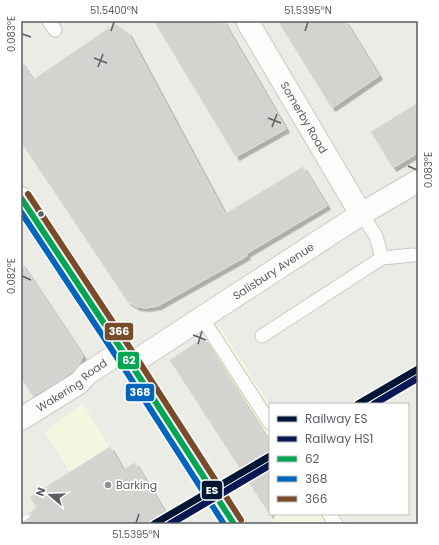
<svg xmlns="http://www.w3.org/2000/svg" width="439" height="545" viewBox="0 0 439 545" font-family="Poppins,sans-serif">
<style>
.commercial{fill:#f5f6e0}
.building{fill:#d3d3cf;stroke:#dcdcd6;filter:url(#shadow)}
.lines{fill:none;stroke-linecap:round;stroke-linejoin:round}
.lane-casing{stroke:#c9cac9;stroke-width:15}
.street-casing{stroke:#c9cac9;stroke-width:24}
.lane{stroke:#fcfcfb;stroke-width:13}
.street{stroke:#fcfcfb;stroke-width:22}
.rail-casing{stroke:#e4e4e4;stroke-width:4.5}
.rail{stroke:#fff;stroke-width:3;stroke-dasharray:9;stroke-linecap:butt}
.bus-1-casing{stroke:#fff;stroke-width:9}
.bus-2-casing{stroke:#fff;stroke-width:9}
.bus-3-casing{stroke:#fff;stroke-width:9}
.bus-1{stroke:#00a651;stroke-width:6}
.bus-2{stroke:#0065bd;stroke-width:6}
.bus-3{stroke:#7a4b2a;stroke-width:6}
.rail-1-casing{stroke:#fff;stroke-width:10}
.rail-2-casing{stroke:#fff;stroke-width:10}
.rail-1{stroke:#011633;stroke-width:7}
.rail-2{stroke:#091855;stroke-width:7}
.ticks{fill:none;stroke:#5c5e65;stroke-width:1.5}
.bus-dot{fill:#5c5e65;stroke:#fff;stroke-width:1.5}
.poi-dot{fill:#8e9092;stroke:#fff;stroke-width:1.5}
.labels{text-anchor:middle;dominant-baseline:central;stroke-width:3.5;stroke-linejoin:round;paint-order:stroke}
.street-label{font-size:11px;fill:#5c5e65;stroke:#fff}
.poi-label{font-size:11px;fill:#5c5e65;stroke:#fff;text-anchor:start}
.line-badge{stroke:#fff;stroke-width:1.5}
.badge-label{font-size:11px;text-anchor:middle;font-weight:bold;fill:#fff}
.neatline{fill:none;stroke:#5c5e65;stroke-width:1.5}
.ticks-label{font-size:10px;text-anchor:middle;fill:#5c5e65}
</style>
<defs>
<filter id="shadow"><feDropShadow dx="3.5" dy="3.5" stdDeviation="0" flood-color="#0004"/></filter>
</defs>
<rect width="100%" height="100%" fill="#ecece7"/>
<path class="commercial" d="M220 327 270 405V514H340L347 524H275L170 360Z
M83 404 157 524H102L45 432Z"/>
<path class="building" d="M154 21H223L286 129 236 157Z
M278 21H345L379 76 332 108Z
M115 24 128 33 225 214 303 167 327 206 246 254 247 256 158 306 146 308 137 307 128 302 21 142V62L33 80Z
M418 103V153L393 168 371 132Z
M21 263 83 356 79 364 71 373 33 396 21 378Z
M203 338 270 443V515L170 360Z
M110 447 123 470 135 463 172 524H21V518L37 508 30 497Z"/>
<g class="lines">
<g class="lane-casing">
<path id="lane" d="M49 21 55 30
M361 214 376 236 382 258
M202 318 270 423
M262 336 382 258 413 255
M329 514 336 524"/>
</g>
<g class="street-casing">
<g id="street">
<path id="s1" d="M247 21 361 214"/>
<path d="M21 198 131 364 234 524"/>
<path id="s2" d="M131 364 361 214 418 181"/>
<path id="s3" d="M21 419 79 383 87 374 122 351"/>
</g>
</g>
<use href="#lane" class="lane"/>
<use href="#street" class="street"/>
<g class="rail-casing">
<path id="rail" d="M21 521 29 515"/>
</g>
<use href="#rail" class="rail"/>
<g class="bus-1-casing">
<path id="bus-1" d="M21 198 131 364 234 524"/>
</g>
<g class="bus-2-casing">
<path id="bus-2" d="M21 212 124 368 224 524"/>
</g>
<g class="bus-3-casing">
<path id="bus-3" d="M28 194 138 360 241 520"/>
</g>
<use href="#bus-1" class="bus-1"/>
<use href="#bus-2" class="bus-2"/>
<use href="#bus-3" class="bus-3"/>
<g class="rail-1-casing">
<path id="rail-1" d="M358 404 418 369
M154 524 270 456"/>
</g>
<g class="rail-2-casing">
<path id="rail-2" d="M374 404 418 378
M170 524 270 465"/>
</g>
<use href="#rail-1" class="rail-1"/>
<use href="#rail-2" class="rail-2"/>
</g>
<path class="ticks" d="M111 31 114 22M305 31 308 22M22 34 31 37M94 58 107 63M98 67 103 54M268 118 281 123M272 127 277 114M408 166 417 170M22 276 31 280M193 335 206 340M198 344 202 331M136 523 139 514"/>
<circle class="bus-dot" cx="41" cy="214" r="3.5"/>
<circle class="poi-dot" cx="108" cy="485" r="4"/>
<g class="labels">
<g class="street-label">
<text stroke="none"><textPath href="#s1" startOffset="112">Somerby Road</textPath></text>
<text stroke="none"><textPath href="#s2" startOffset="170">Salisbury Avenue</textPath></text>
<text stroke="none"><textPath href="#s3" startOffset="61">Wakering Road</textPath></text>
</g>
<g class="poi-label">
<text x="116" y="485">Barking</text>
</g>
</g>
<g class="line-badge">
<rect x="104" y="322" width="30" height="19" rx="4" fill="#7a4b2a"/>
<rect x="117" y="351" width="23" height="19" rx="4" fill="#00a651"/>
<rect x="125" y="383" width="30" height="19" rx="4" fill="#0065bd"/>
<rect x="201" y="480" width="22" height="20" rx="4" fill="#011633"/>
</g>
<g class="badge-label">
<text x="119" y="335">366</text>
<text x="129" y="364">62</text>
<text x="140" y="396">368</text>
<text x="212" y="494">ES</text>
</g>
<rect width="439" height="545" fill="none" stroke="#ffffff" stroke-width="44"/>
<rect x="269" y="403" width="140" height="112" fill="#ffffff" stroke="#bebfc1"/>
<rect x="277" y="416" width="20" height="6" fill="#011633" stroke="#bebfc1"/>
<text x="305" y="423" font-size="12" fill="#5c5e65">Railway ES</text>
<rect x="277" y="436" width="20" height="6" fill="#091855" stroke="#bebfc1"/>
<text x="305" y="443" font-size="12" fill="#5c5e65">Railway HS1</text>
<rect x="277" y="456" width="20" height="6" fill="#00a651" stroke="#bebfc1"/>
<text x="305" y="463" font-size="12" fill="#5c5e65">62</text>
<rect x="277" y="476" width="20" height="6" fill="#0065bd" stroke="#bebfc1"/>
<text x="305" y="483" font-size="12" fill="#5c5e65">368</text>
<rect x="277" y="496" width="20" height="6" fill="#7a4b2a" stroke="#bebfc1"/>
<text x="305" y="503" font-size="12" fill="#5c5e65">366</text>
<g transform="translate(50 495) rotate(289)" stroke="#ffffff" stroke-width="3" paint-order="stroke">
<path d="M0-3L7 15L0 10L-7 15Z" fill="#5c5e65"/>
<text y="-6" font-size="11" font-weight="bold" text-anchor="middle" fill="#5c5e65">N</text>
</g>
<rect x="22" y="22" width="395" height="501" class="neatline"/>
<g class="ticks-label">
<text x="114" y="14">51.5400°N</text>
<text x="308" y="14">51.5395°N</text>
<text transform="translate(11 34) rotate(-90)" y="4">0.083°E</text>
<text transform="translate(428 170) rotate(-90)" y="4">0.083°E</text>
<text transform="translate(11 276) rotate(-90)" y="4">0.082°E</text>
<text x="136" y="538">51.5395°N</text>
</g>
</svg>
